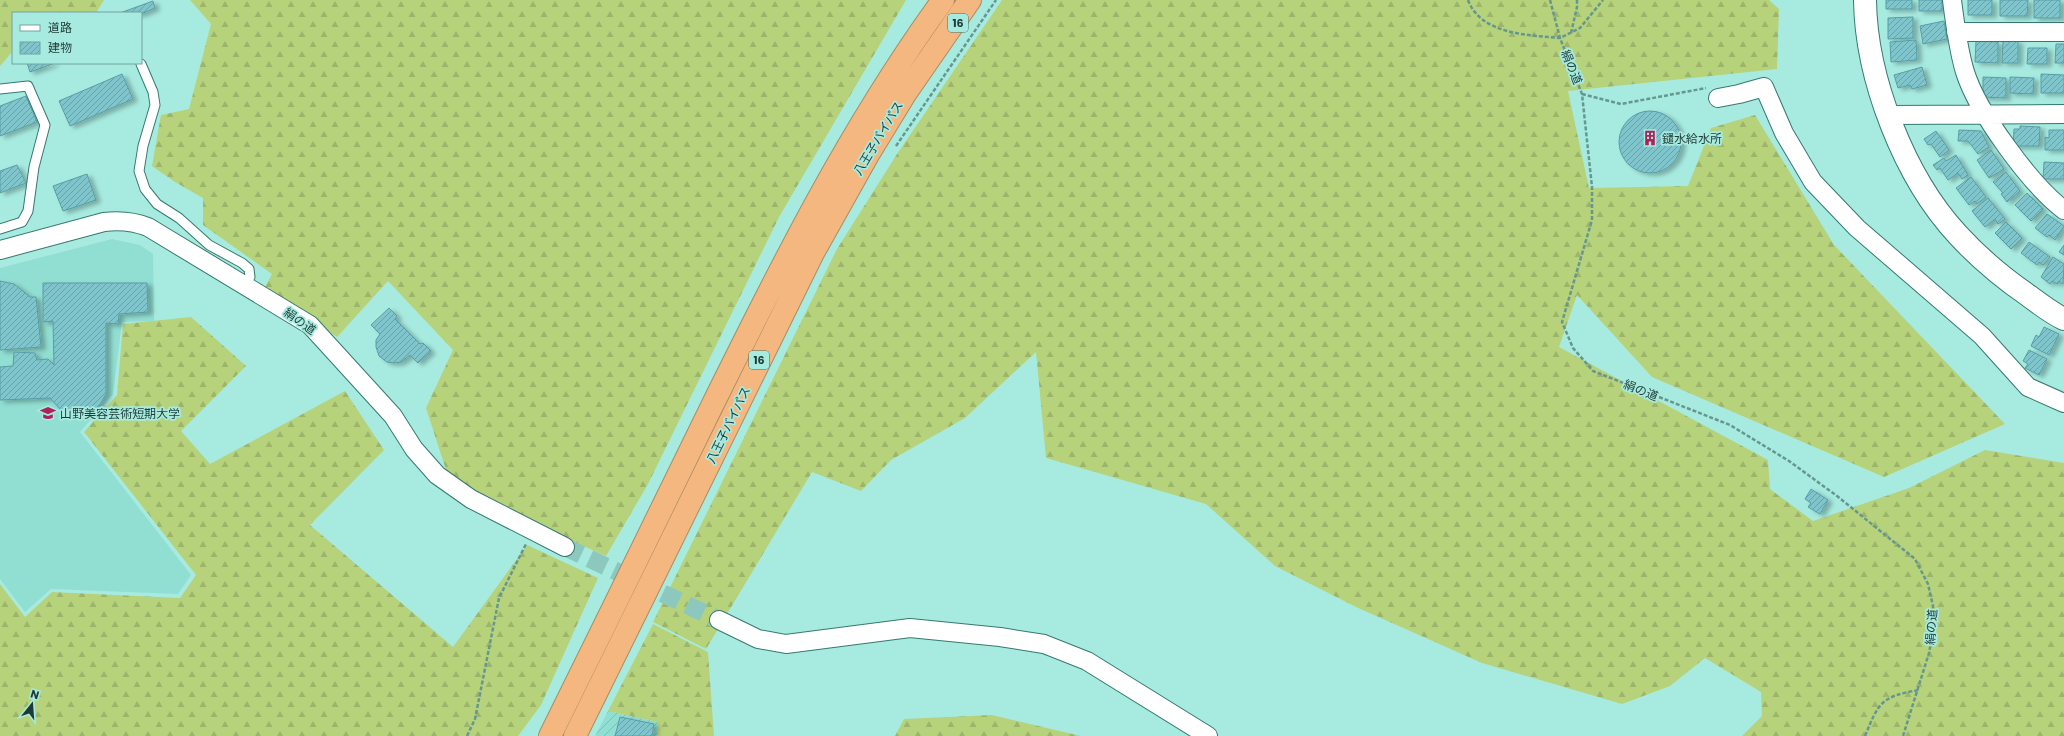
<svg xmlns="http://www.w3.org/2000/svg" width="2064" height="736" viewBox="0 0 2064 736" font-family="Poppins,'Noto Sans JP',sans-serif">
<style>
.built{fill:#91ded2}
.industrial{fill:url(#industrial-furrows)}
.forest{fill:url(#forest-firs)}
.building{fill:url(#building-hatch);stroke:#589da3;filter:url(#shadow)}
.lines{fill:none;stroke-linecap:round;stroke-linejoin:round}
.street-tunnel{stroke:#8cc8be;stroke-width:18;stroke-dasharray:18 9;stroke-linecap:butt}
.lane-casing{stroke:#357970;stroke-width:11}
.street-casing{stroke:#357970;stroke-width:20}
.secondary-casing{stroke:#357970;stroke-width:24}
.highway-casing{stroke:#a98b65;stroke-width:24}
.path{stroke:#66978f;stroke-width:2.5;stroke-dasharray:4 2;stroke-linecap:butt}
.lane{stroke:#fff;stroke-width:9}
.street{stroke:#fff;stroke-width:18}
.secondary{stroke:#fff;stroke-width:22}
.highway{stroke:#f4b77f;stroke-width:22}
.labels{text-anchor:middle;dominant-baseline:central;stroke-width:3.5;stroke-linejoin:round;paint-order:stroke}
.shield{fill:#a7ebe0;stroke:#476f69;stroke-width:1}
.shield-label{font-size:11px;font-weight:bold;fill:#1e3a36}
.street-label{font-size:12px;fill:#1e3a36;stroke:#a7ebe0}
.poi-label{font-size:12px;fill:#1e3a36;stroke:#a7ebe0;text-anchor:start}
</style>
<defs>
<pattern id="industrial-furrows" width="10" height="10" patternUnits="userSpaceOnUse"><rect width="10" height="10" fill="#91ded2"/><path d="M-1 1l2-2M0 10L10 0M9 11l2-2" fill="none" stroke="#7dbfb5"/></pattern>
<pattern id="forest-firs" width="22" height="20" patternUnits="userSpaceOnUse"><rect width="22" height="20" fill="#b6d27b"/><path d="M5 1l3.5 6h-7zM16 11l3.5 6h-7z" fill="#9cb56b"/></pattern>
<pattern id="building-hatch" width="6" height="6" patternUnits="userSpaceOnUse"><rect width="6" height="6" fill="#80c5cb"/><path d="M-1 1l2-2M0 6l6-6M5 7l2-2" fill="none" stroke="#68a1a6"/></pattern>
<filter id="shadow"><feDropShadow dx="4.5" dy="2.5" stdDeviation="2" flood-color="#0004"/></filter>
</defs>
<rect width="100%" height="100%" fill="#a7ebe0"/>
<path class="built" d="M112 239 140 245 153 254 154 321 122 322 113 394 80 432 191 575 178 594 51 589 25 612 0 579V268Z"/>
<path class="industrial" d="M608 711 658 722 657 736H595Z"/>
<path class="forest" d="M0 0H104L96 13H13V51L0 66Z
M190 0H906L779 217 648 484 606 556 508 513 447 473 426 408 453 350 388 281 337 337 265 287 272 274 203 225V198L175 182 152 166 161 115 189 109 211 24Z
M1002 0H1769L1779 9 1777 69 1568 91 1589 188 1688 186 1711 128 1755 115 1834 245 2005 424 1884 477 1652 377 1577 295 1559 347 1768 460 1770 489 1813 521 1909 488 1985 450 2064 463V736H1742L1762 716 1761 692 1705 658 1670 686 1622 704 1482 663 1356 607 1275 566 1206 504 1046 458 1036 352 965 418 891 460 861 491 812 472 706 649 653 622 837 249 897 154Z
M191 317 246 366 181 431 210 464 345 391 384 450 310 525 453 647 527 545 598 578 541 705 518 736H0V584L25 617 52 592 180 598 196 575 84 432 117 395 123 324Z
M653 624 708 652 714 736H657L658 722 608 711Z
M992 715 1081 736H895L904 719Z"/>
<path class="building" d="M1886 0H1912V9H1886Z
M1919 0H1942V11H1919Z
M1968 0H1992V15H1968Z
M2000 0H2028L2027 16H2000Z
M2034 0H2060V18H2034Z
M153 1 155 8 141 14 120 13Z
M1913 17V38L1888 39V18Z
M1944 21 1947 39 1923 44 1920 26Z
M1916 40 1917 60 1891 62 1890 42Z
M1976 41 1998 42V63L1975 62Z
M2003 41H2018V63H2002Z
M2056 44H2064V63H2055Z
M2028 48H2047V64H2027Z
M27 63H55L30 72Z
M1922 67 1927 85 1912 89 1910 85 1898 88 1894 75Z
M122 74 133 99 70 126 59 101Z
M2041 74 2064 75V93H2041Z
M1983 77 2006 78V98L1983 97Z
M2010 77 2034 78 2033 94 2010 93Z
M26 96 37 122 0 136V106Z
M1619 142a31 31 0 1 1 62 0a31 31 0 1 1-62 0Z
M2020 126 2040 127 2039 146H2013L2014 129H2020Z
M1959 130 1981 131 1989 147 1978 154 1968 141H1958Z
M2049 130H2064V150H2045V137L2049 138Z
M1936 131 1949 150 1940 157 1931 144 1928 145 1924 139Z
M1991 150 2004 169 1989 178 1977 160Z
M1956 155 1968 175 1962 179 1958 173 1948 180 1940 168 1937 170 1933 165 1944 158 1946 161Z
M2044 162 2064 163V179H2043Z
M17 165 26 183 0 193V171Z
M2006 172 2020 191 2007 202 2001 194 2003 193 1993 182Z
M87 174 96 200 63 211 53 186Z
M1971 177 1986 197 1977 204 1975 201 1969 205 1956 188Z
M2027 193 2043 209 2031 221 2015 205Z
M1988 198 2005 219 1998 224 1995 219 1985 227 1972 211Z
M2047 214 2064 226 2055 240 2049 235 2047 237 2035 228Z
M2006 222 2022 238 2011 249 1995 233Z
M2029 242 2050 257 2043 265 2039 262 2037 265 2021 253Z
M2064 245V255L2059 252Z
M2053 257 2064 264 2063 284 2059 281 2057 284 2052 281 2050 284 2041 277Z
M0 281 14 284 30 297H36L41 347 0 350Z
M43 283H147L148 312 119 314 118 324 106 323V394L98 408 87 412H63L50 398 0 400V367L13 366 14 352 35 353 37 360 48 359 54 365 53 321 43 322Z
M389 308 397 316 395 319 420 344 423 343 431 351 418 363 410 355 401 362 394 363 387 362 379 356 376 347V340L380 334 371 325Z
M2044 327 2059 334 2049 355 2031 346 2036 335 2039 337Z
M2029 350 2047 359 2039 375 2025 368 2028 364 2023 361Z
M1811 489 1828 500 1820 514 1808 507 1811 503 1805 499Z
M620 717 654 724 652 736H615Z"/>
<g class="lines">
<path class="street-tunnel" d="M565 547 719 620"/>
<g class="lane-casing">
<path id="lane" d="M141 64 153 92 155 105 143 146 139 171 145 189 157 204 179 218 209 245 242 263 249 269 250 277 246 286
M0 89 28 86 45 125 34 167 28 211 22 222 0 229"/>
</g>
<g class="street-casing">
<path id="street" d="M1952 0C1955 24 1958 49 1965 72 1978 113 2030 184 2064 210
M1956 32H2064
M1718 98 1739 94 1764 87 1784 133 1813 182 1857 228 1982 336 2028 387 2064 403
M1889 115 2064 114
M0 250 104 222C120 220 133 221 148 227L310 325 393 416 414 449 437 475 471 499 565 547
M719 620 758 639 786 644 910 628 1000 637 1044 644 1087 661 1208 736"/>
</g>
<g class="secondary-casing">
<path id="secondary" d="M1865 0C1866 78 1904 177 1958 235 1979 258 2003 278 2029 296 2040 304 2051 313 2064 319"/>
</g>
<g class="highway-casing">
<path id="highway" d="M550 736C604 627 658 517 711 408 781 266 850 128 943 0
M575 736 813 253 869 153 905 94 970 0"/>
</g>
<path class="path" d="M1468 0C1481 35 1529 35 1560 38L1582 94 1592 187V220L1562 322 1573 348 1593 371 1730 425 1789 461 1837 496 1915 559 1928 584 1933 606V632L1929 653 1903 736
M1550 0 1560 38 1580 28 1603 0
M1571 33 1577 7V0
M1582 94 1621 104 1706 88
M896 146 996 0
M467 736 475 719 499 598 526 544
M1865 736C1879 702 1881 697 1918 690"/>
<use href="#lane" class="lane"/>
<use href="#street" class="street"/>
<use href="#secondary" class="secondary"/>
<use href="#highway" class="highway"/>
</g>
<defs>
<g id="building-bare" transform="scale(1.2)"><path d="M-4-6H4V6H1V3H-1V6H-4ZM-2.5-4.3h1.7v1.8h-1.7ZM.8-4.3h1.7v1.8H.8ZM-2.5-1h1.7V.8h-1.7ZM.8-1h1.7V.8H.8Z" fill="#b02159" stroke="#a7ebe0" stroke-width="2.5" paint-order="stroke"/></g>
<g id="university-bare" transform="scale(1.2)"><path d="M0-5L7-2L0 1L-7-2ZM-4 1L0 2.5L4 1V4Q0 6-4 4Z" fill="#b02159" stroke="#a7ebe0" stroke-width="2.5" paint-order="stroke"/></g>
</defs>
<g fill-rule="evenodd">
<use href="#building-bare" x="1650" y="138"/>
<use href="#university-bare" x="48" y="413"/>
</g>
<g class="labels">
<g class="shield">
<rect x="948" y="14" width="20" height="18" rx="3"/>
<rect x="749" y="351" width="20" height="18" rx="3"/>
</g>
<g class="shield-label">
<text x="958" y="23">16</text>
<text x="759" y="360">16</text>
</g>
<g class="street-label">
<text transform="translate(1572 67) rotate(68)">絹の道</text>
<text transform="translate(878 138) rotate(-59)">八王子バイパス</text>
<text transform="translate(300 321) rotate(35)">絹の道</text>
<text transform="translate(1641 390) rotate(22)">絹の道</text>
<text transform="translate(728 425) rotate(-64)">八王子バイパス</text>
<text transform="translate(1931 627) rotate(-86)">絹の道</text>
</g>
<g class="poi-label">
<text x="1662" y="138">鑓水給水所</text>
<text x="60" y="413">山野美容芸術短期大学</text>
</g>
</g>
<rect x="12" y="12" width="130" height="52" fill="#a7ebe0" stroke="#70a49c"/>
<rect x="20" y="25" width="20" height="6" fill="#ffffff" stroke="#70a49c"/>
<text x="48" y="32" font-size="12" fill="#1e3a36">道路</text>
<rect x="20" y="42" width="20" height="12" fill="url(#building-hatch)" stroke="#70a49c"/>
<text x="48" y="52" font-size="12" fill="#1e3a36">建物</text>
<g transform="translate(32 704) rotate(17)" stroke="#a7ebe0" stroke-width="3" paint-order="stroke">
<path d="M0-3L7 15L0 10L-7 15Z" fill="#1e3a36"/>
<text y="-6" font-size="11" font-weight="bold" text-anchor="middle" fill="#1e3a36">N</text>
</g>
</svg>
